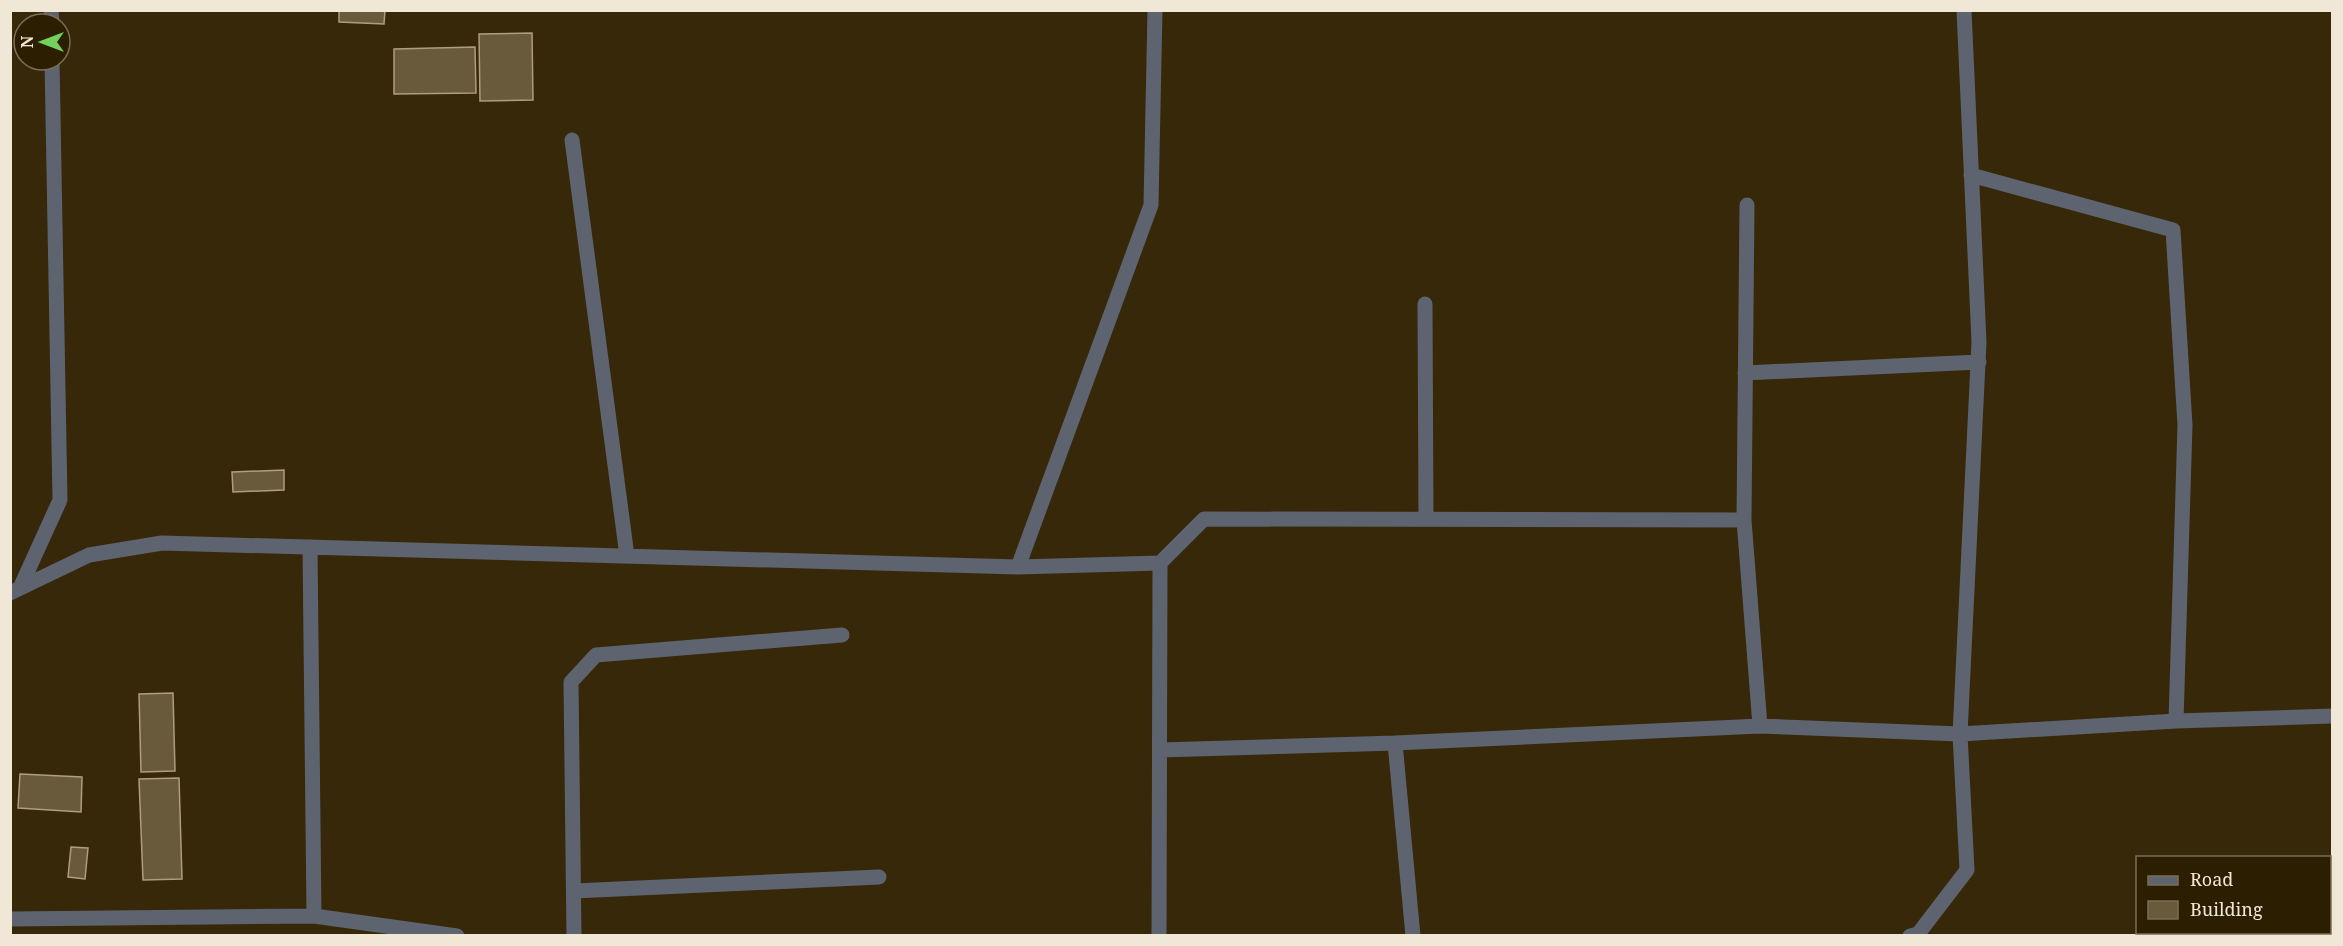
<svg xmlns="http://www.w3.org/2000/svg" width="2343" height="946" viewBox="0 0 2343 946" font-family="'Noto Serif',serif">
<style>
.building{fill:#695a3c;stroke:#af9e7d;stroke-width:1.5}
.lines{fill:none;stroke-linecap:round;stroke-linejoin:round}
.street{stroke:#5e6370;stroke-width:15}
</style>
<rect width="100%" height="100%" fill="#362809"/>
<path class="building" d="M339 10H385L384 24 339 22Z
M532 33 533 100 480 101 479 34Z
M475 47 476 93 394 94V49Z
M284 470V490L233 492 232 472Z
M173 693 175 771 141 772 139 694Z
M20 774 82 777 81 812 18 808Z
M179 778 182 879 143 880 139 779Z
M71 847 88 848 85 879 68 877Z"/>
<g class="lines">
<path class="street" d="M51 10 52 24
M1155 10 1151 205 1018 567 1160 563 1159 936
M572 140 627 556
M1971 175 2173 230 2185 425 2176 721
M1747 205 1744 520 1760 726
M1425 304 1426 518
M1745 373 1979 362
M310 547 314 916
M1160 563 1204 519 1744 520
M20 588 60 500 52 60
M10 593 89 555 162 543 1018 567
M1395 743 1413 936
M1160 750 1395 743 1760 726 1960 734 2176 721 2332 716
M574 891 879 877
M10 919 314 916 457 936
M574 936 571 682 596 655 842 635
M1910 936 1918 934 1967 870 1960 734 1979 342 1964 10"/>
</g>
<rect width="2343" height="946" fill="none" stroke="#f0e7d6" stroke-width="24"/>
<rect x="2136" y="856" width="195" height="78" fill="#2c1e01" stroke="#7a6e56" stroke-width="1.5"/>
<rect x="2148" y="876" width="30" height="9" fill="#5e6370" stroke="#7a6e56" stroke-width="1.5"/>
<text x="2190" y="886" font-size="18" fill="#f0e7d6">Road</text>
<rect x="2148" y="901" width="30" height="18" fill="#695a3c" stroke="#7a6e56" stroke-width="1.5"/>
<text x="2190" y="916" font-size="18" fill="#f0e7d6">Building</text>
<g transform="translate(42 42) rotate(270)"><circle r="28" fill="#2c1e01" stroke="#7a6e56" stroke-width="1.5"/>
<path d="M0-4.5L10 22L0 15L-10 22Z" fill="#73d25c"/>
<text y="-9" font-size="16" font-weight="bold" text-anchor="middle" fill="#f0e7d6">N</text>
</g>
</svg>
